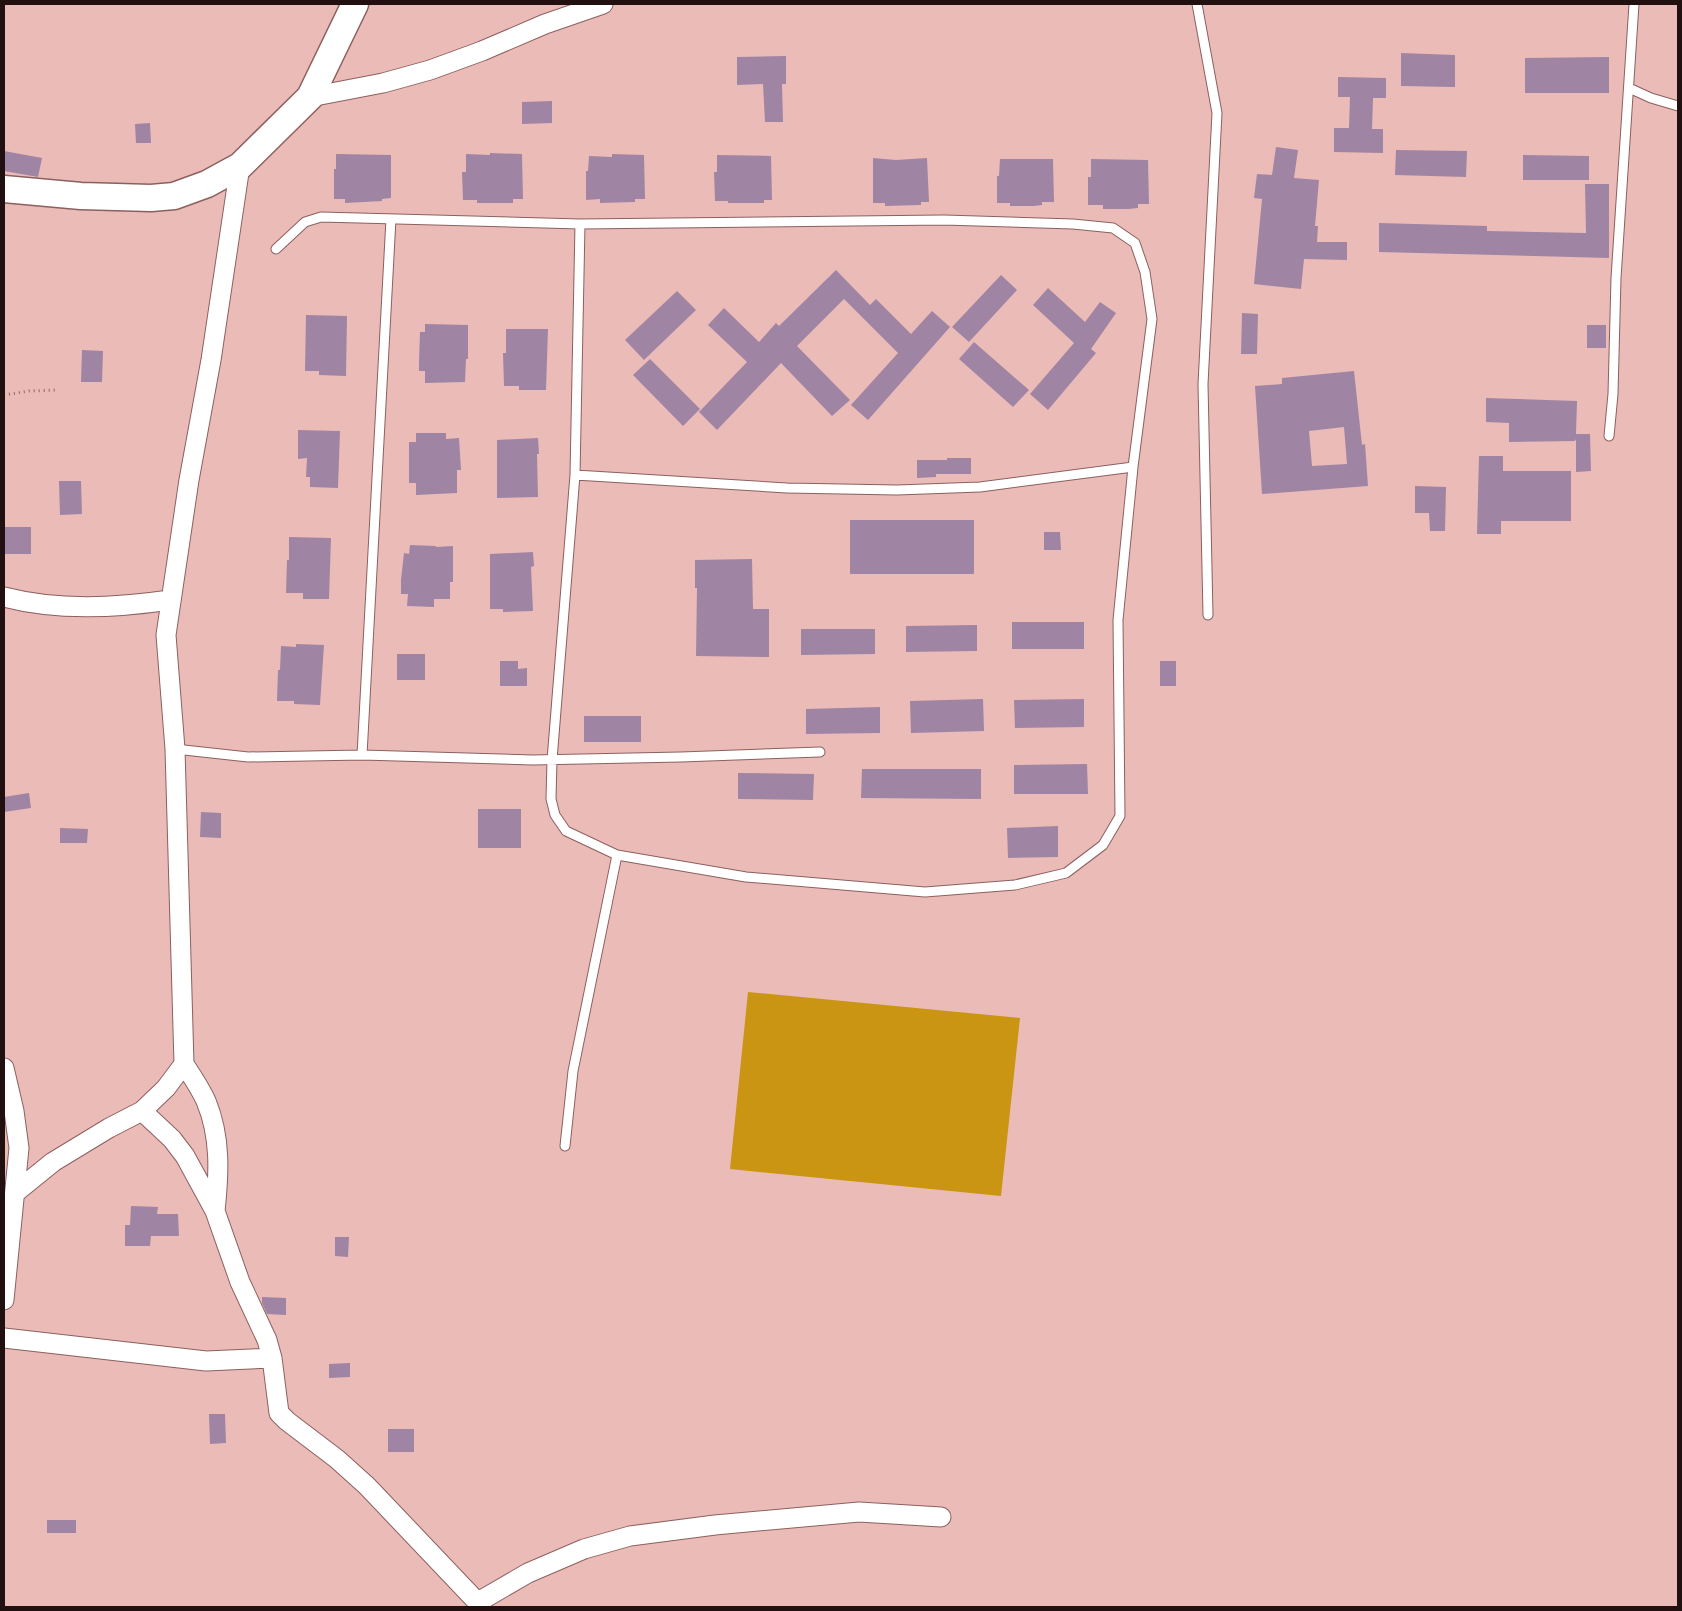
<svg xmlns="http://www.w3.org/2000/svg" width="1682" height="1611" viewBox="0 0 1682 1611" font-family="'IBM Plex Serif',serif">
<style>
.green{fill:#ca9512}
.building{fill:#a084a4;fill-rule:evenodd}
.lines{fill:none;stroke-linecap:round;stroke-linejoin:round}
.lane-casing{stroke:#8b605e;stroke-width:11}
.street-casing{stroke:#8b605e;stroke-width:21}
.secondary-casing{stroke:#8b605e;stroke-width:29}
.path{stroke:#8b6967;stroke-width:3;stroke-dasharray:1 4;stroke-linecap:butt}
.lane{stroke:#fff;stroke-width:9}
.street{stroke:#fff;stroke-width:19}
.secondary{stroke:#fff;stroke-width:26}
</style>
<rect width="100%" height="100%" fill="#ebbbb8"/>
<path class="green" d="M748 992 1020 1018 1001 1196 730 1169Z"/>
<path class="building" d="M1401 53 1455 55V87L1401 86Z
M786 56V84H782L783 122H765L763 84 737 85V57Z
M1609 57V93H1525V58Z
M1338 77 1386 78V98H1373L1372 129H1383V153L1334 152V128H1349L1350 97H1338Z
M552 101V123L522 124V102Z
M150 123 151 143H136L135 124Z
M1276 147 1298 150 1294 178 1319 180 1315 226H1318L1317 242H1347V260L1304 259 1301 289 1254 284 1262 199 1254 198 1257 174 1272 175Z
M1396 150 1467 151 1466 177 1395 175Z
M4 151 42 158 38 177 4 171Z
M490 153 522 154 523 199H513V203H477V200H463L462 172H466V154L490 155Z
M336 154 391 155V198L382 199V201L345 203V199H334V169H336Z
M612 154 644 155 645 199H635V202L600 203V199L586 200V171H588L589 156 612 157Z
M717 155 771 156 772 200H764V203H728V201H715L714 172H717Z
M1523 155 1589 156V180H1523Z
M873 158 896 160 927 158 929 202H921V205L885 206V203H873Z
M1000 159H1053L1054 202H1042V205L1034 206H1010V203H997V176H999Z
M1091 159 1148 160 1149 204H1138V208L1128 209H1103V205H1088V177H1091Z
M1585 184H1609V258L1379 252V223L1487 226V231L1586 233Z
M836 270 870 305 876 299 911 334 932 311 950 327 868 420 851 405 898 353 844 299 797 346 850 400 832 416 781 363 717 430 699 412 747 362 708 325 724 308 759 342 776 323 779 326Z
M1001 275 1017 290 969 342 952 327Z
M1048 288 1085 322 1100 302 1116 313 1091 349 1096 353 1048 410 1030 394 1074 343 1033 305Z
M677 291 696 310 644 360 625 340Z
M1242 313 1258 314 1257 354H1241Z
M306 315 347 316 346 376 319 375V371H305Z
M425 324 468 325V359H466L465 382 425 383V371H419V361L420 332H425Z
M1587 325H1606V348H1587Z
M506 329H548L546 390H519V386H504L503 353H506Z
M974 342 1029 390 1013 407 959 359Z
M82 350 103 351 102 382H81Z
M650 359 700 409 683 426 633 375Z
M1354 371 1362 445 1365 444 1368 486 1262 494 1255 386 1282 384V378ZM1344 427 1347 464 1312 466 1309 431Z
M1486 398 1577 401 1576 434H1590L1591 471 1576 472V439L1575 441 1509 442V423L1486 422Z
M298 430 340 431 338 488 310 487V477H306L307 458 298 459Z
M416 433H446V439L459 438 461 470H457V493L416 495V483H409V442H416Z
M538 438 539 454H537L538 497 497 498V440Z
M1479 456H1503V471H1571V521H1501V534H1477Z
M947 458H971V474H936V477L917 478V460H947Z
M59 481H81L82 514 60 515Z
M1415 486 1446 487 1445 531H1430L1429 513H1415Z
M850 520H974V574H850Z
M5 527H31V554H5Z
M1044 532H1060L1061 550H1044Z
M289 537 331 538 329 599H303V593H286L287 560H289Z
M410 545 436 546V547L453 546V582H450V599H434V607L407 606 408 594H401V580L404 553 409 554Z
M533 552 534 566 531 567 533 611 503 612V609H490V554Z
M752 559 753 609H769V657L696 656 697 588H695V560Z
M1012 622H1084V649H1012Z
M977 625V651L906 652V626Z
M801 629H875V654L801 655Z
M296 644 324 645 320 705 294 704V701H277L278 670H280L281 646 296 647Z
M397 654H425V680H397Z
M500 661H518V669L527 668V686H500Z
M1160 661H1176V686H1160Z
M983 699 984 731 911 733 910 701Z
M1084 699V727L1015 728 1014 700Z
M880 707V733L806 734V709Z
M584 716H641V742H584Z
M1087 764 1088 794H1014V765Z
M862 769H981V799L861 798Z
M738 773 814 774 813 800 738 799Z
M29 793 31 808 4 812V797Z
M478 809H521V848H478Z
M201 812 221 813V838L200 837Z
M1058 826V857L1008 858 1007 828Z
M60 828 88 829 87 843H60Z
M131 1206 158 1207 157 1214H178L179 1236H151L150 1246H125V1225H130Z
M335 1237H349L348 1257 335 1256Z
M262 1297 286 1298V1315L267 1314 262 1303Z
M350 1363V1377L329 1378V1364Z
M209 1414H225L226 1443 210 1444Z
M388 1429H414V1452H388Z
M47 1520H76V1533H47Z"/>
<g class="lines">
<g class="lane-casing">
<path id="lane" d="M1197 4 1217 113 1203 384 1208 615
M1629 88 1651 98 1678 106
M276 249 305 222 321 217 580 224 944 220 1073 224 1113 228 1135 243 1145 272 1152 319 1133 467 1118 620 1120 816 1103 845 1066 873 1015 885 925 892 746 877 617 855 566 831 555 815 551 799 552 760 575 475 580 224
M1609 436 1613 394 1616 278 1634 4
M575 475 787 488 897 490 980 487 1133 467
M175 749 248 757 362 755 533 760 681 757 820 752
M362 755 391 219
M565 1146 573 1071 617 855"/>
</g>
<g class="street-casing">
<path id="street" d="M310 97 383 83 430 70 482 51 545 24 603 4
M4 597C58 611 115 608 170 600
M184 1064C192 1076 200 1088 206 1101 221 1137 219 1174 215 1211
M4 1068 14 1111 19 1148 4 1300
M142 1111 172 1139 185 1156 215 1211 240 1282 267 1340 272 1358 279 1413 287 1421 337 1459 367 1486 482 1607
M16 1192 53 1162 109 1128 142 1111 166 1088 184 1064 175 749 166 635 189 480 211 360 240 166
M4 1338 206 1361 272 1358
M478 1602 528 1573 584 1549 630 1536 715 1525 859 1512 941 1517"/>
</g>
<g class="secondary-casing">
<path id="secondary" d="M4 189 81 196 151 198 174 196 207 184 240 166 310 97 355 4"/>
</g>
<path class="path" d="M4 395 29 391 58 390"/>
<use href="#lane" class="lane"/>
<use href="#street" class="street"/>
<use href="#secondary" class="secondary"/>
</g>
<rect width="1682" height="1611" fill="none" stroke="#21100f" stroke-width="10"/>
</svg>
